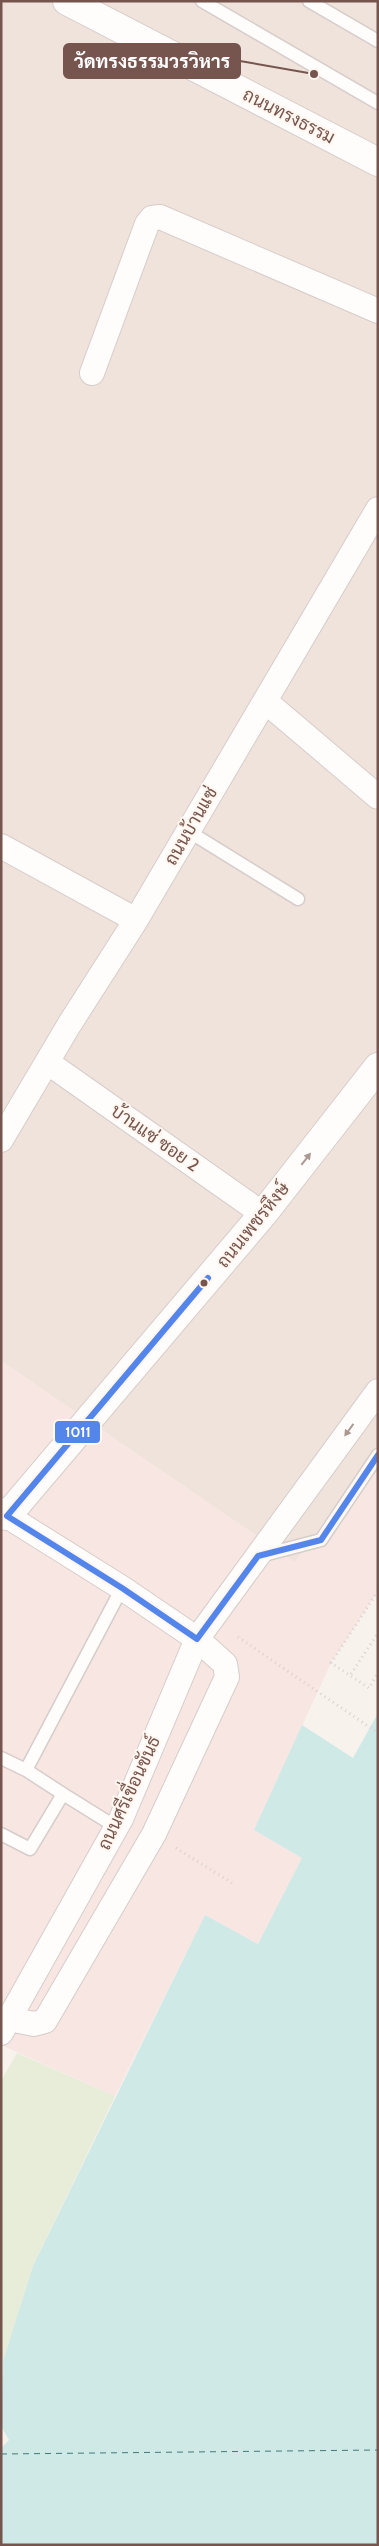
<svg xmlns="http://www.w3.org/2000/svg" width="379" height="2546" viewBox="0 0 379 2546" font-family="Cabin,Sarabun,sans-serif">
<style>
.residential{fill:#f0e3db}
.commercial{fill:#f7e6e2}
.green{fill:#e8edd9}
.water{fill:#cfe9e7}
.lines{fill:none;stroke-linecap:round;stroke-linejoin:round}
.ferry{stroke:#427979;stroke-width:1;stroke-dasharray:6 5;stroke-linecap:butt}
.service-casing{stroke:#d6cdca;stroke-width:15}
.minor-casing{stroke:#d6cdca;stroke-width:26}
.tertiary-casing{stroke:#d6cdca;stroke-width:30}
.secondary-casing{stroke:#d7cdc9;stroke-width:30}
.path{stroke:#dad1cf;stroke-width:3;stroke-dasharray:1 4;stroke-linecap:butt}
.service{stroke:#fefdfc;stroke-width:12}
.minor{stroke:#fefdfc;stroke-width:24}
.tertiary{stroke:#fefdfc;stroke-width:28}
.secondary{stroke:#fefdfc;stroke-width:28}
.bus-1-casing{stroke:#fef6ef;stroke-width:10}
.bus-1{stroke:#5385ea;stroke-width:6}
.oneway{fill:#ac9893}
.bus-dot{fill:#75554d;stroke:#fef6ef;stroke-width:2}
.labels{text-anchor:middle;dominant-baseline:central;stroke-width:4;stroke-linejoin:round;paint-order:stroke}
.street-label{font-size:18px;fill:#75554d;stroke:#fef6ef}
.leader{fill:none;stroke:#75554d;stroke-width:2}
.callout-dot{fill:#75554d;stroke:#fef6ef;stroke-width:2}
.callout{fill:#75554d;stroke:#75554d;stroke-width:2}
.callout-label{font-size:19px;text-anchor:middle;font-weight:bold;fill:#fff}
.line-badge{stroke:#fef6ef;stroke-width:2}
.badge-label{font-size:14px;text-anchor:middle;font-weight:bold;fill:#fff}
</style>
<rect width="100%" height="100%" fill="#f8f2ed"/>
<path class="residential" d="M1 1H378V1448L295 1562 1 1361Z"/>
<path class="commercial" d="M1 1361 295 1562 378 1448V1591L331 1663 254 1830 302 1858 258 1944 205 1915 115 2096 1 2045Z"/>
<path class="green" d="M17 2053 115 2096 33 2266 3 2361 1 2374V2081Z"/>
<path class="water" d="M378 1713V2545H1V2448L9 2440 1 2426 3 2361 33 2266 205 1915 258 1944 302 1858 254 1830 302 1725 353 1758Z"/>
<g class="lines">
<path class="ferry" d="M1 2454 378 2450"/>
<g class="service-casing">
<path id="service" d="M202 1 378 103
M309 1 378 41
M188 831 298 899
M260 1556 321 1540 378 1455
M1 1758 26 1770 122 1588
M26 1770 63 1794
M1 1834 30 1849 63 1794 116 1827"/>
</g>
<g class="minor-casing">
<path id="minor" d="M92 373 147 224 152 218 160 217 378 311
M265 701 378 797
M1 846 136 920
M47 1062 263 1214
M1 1140 69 1025 136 920 378 509
M7 1516 122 1588 197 1639 225 1664 227 1677 154 1834 45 2021 34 2024 9 2019
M1 2033 121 1819 197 1639 378 1391"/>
</g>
<g class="tertiary-casing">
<path id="tertiary" d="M67 1 378 162"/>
</g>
<g class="secondary-casing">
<path id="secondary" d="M1 1512 7 1516 263 1214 378 1067"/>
</g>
<path class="path" d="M378 1591 331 1663 369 1688 378 1673
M238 1637 378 1733
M351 1674 378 1633
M176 1848 232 1883"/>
<use href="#service" class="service"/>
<use href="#minor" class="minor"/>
<use href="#tertiary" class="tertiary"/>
<use href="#secondary" class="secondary"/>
<g class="bus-1-casing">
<path id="bus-1" d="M208 1278 7 1516 122 1588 197 1639 258 1556 321 1540 378 1455"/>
</g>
<use href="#bus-1" class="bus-1"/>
</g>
<defs><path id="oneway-solid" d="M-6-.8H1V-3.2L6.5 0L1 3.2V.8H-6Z" transform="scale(1.25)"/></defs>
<g class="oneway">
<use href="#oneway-solid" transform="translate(306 1159) rotate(-52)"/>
<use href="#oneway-solid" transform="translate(349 1430) rotate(126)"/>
</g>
<circle class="bus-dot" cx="204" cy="1283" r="4.5"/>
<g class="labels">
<g class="street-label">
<text transform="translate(289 116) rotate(27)">ถนนทรงธรรม</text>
<text transform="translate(191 826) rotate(-60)">ถนนบ้านแซ่</text>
<text transform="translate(155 1138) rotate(35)">บ้านแซ่ ซอย 2</text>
<text transform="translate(253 1225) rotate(-51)">ถนนเพชรหึงษ์</text>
<text transform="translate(129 1793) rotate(-65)">ถนนศรีเขื่อนขันธ์</text>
</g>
</g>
<path class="leader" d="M314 74L240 61"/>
<circle class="callout-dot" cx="314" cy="74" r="5"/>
<rect class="callout" x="64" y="44" width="176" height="34" rx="5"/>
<g class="callout-label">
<text x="152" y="68">วัดทรงธรรมวรวิหาร</text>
</g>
<rect class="line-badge" x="54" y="1420" width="47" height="24" rx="5" fill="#5385ea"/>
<g class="badge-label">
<text x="78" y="1437">1011</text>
</g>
<rect width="379" height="2546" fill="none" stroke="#75554d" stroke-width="5"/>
</svg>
